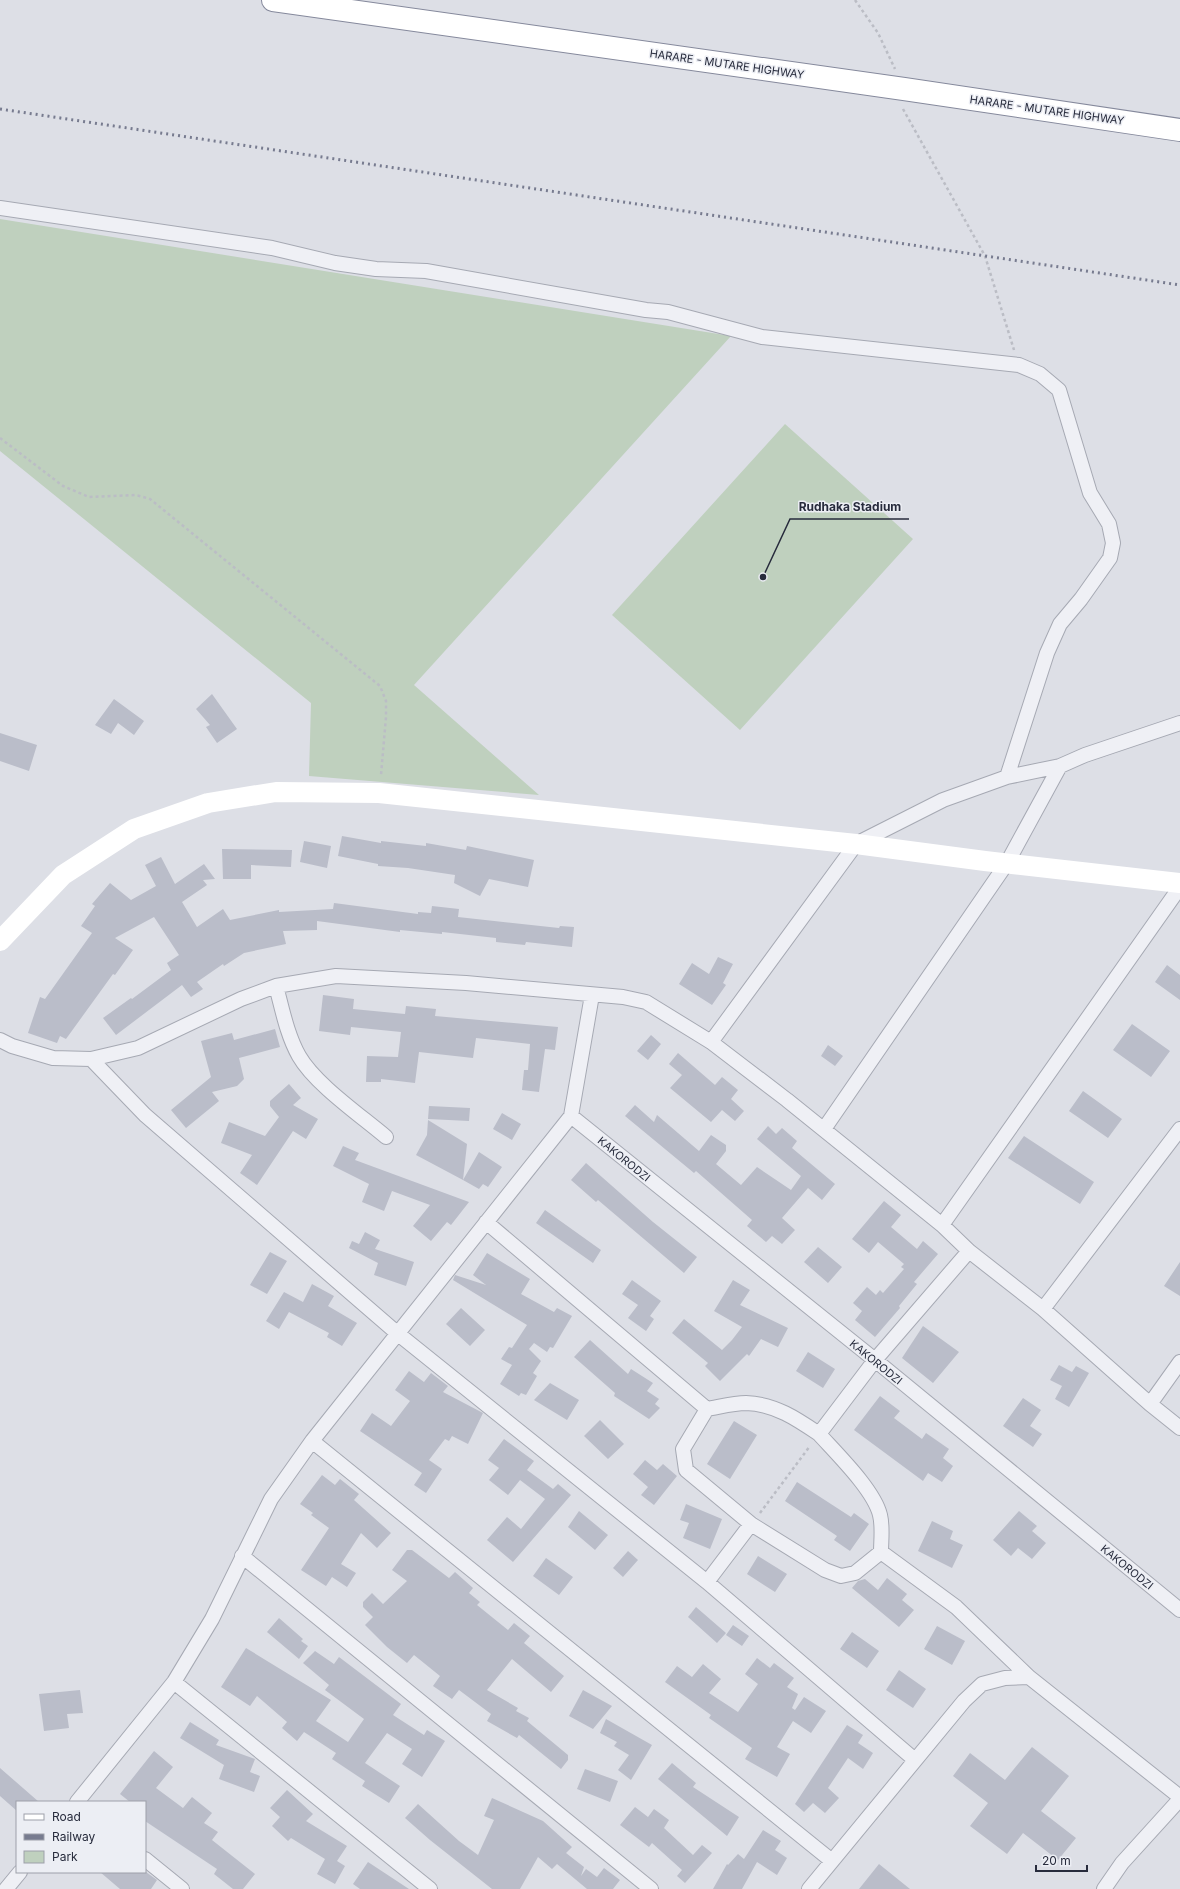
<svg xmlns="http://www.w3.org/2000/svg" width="1180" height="1889" viewBox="0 0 1180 1889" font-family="Inter,sans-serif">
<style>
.green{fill:#bfd0be}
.building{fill:#babdc9}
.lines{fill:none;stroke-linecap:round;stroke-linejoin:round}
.street-casing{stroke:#a6a9b3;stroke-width:16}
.highway-casing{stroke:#85899c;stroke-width:24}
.path{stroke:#bbbdc5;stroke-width:2.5;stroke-dasharray:3 3;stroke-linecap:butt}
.street{stroke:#eff0f5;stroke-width:14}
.secondary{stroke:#fff;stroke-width:20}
.highway{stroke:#fff;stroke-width:22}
.rail{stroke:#777b8f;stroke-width:3;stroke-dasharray:2 4;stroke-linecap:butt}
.labels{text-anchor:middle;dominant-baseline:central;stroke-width:3;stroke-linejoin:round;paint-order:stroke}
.street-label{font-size:11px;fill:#272b3c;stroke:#eceef4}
.leader{fill:none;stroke:#272b3c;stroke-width:1.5}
.callout-dot{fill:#272b3c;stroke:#eceef4;stroke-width:1.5}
.callout-label{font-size:12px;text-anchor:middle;font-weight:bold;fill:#272b3c;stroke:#eceef4;stroke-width:3;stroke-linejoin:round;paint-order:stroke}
</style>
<rect width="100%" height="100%" fill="#dddfe6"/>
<path class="green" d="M0 219 731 336 414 685 539 795 309 776 311 703 0 451Z
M785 424 913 539 740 730 612 615Z"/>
<path class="building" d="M212 694 237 729 217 743 206 727 210 725 196 709Z
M114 699 144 721 134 735 118 723 111 734 95 725Z
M0 733 37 745 29 771 0 761Z
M342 836 381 843V841L426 846V843L466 850 467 846 534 860 528 887 489 879 480 896 454 883 455 875 408 868 378 866V864L338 856Z
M304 841 331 846 327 868 300 862Z
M222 849 292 850 291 867 251 865V879H223Z
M161 857 175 884 204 864 215 879 203 880 207 885 182 902 197 927 223 909 230 920 279 910V912L333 909 334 903 418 914V912L431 913 432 906 459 909 458 917 559 928 560 926 574 927 572 947 526 942 525 945 496 942V938L442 932V934L400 930V932L317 921V930L283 931 286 944 244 953 224 966 223 964 197 982 203 989 191 997 182 985 116 1035 103 1018 131 998 132 999 171 970 167 963 179 955 154 917 115 938 133 950 115 975 113 974 66 1039 60 1036 57 1043 28 1033 40 997 45 999 92 933 81 926 95 906 92 904 110 883 131 900 156 886 145 865Z
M718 957 733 964 723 983 726 985 712 1005 679 984 692 963 709 974Z
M1167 965 1180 975V1000L1155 982Z
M323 995 354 999 353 1009 405 1014 406 1006 436 1009 435 1016 558 1027 555 1050 545 1049 539 1092 522 1090 524 1070H528L530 1044 476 1038 473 1058 419 1052 415 1083 381 1079V1082H366L367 1056 398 1057 401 1032 351 1027 350 1035 319 1031Z
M1132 1024 1170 1051 1151 1077 1113 1050Z
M275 1029 280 1047 239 1058 244 1079 237 1086 212 1092 219 1101 186 1128 171 1110 211 1077 201 1041 232 1033 234 1040Z
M651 1035 661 1044 648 1060 637 1051Z
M828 1045 843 1056 835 1066 821 1056Z
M678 1053 715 1085 722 1077 738 1090 731 1099 744 1111 735 1121 722 1110 711 1122 670 1088 682 1075 669 1064Z
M289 1084 301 1098 293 1105 318 1119 306 1139 293 1131 257 1185 240 1173 252 1155 221 1143 229 1122 265 1136 279 1117 270 1106V1101Z
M1083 1091 1122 1119 1108 1138 1069 1111Z
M635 1105 654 1122 657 1115 699 1151 711 1135 726 1145V1151L716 1164 741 1185 757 1167 791 1190 801 1176 757 1139 768 1126 776 1134 782 1128 797 1141 792 1148 835 1184 822 1200 808 1188 782 1218 795 1230 782 1244 772 1236 766 1242 747 1226 752 1220 696 1171 694 1173 625 1116Z
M429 1106 470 1108 469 1121 428 1119Z
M502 1113 521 1124 512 1140 493 1129Z
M428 1120 467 1144 463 1180 416 1155 427 1135Z
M1024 1136 1094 1182 1080 1204 1008 1158Z
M343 1146 359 1153 355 1160 469 1202 451 1225 447 1222 431 1241 413 1226 430 1205 392 1191 384 1211 362 1202 369 1184 333 1166Z
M479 1152 502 1167 488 1187 483 1184 479 1189 463 1180Z
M586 1163 653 1222 697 1257 684 1273 598 1200 596 1202 571 1180Z
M884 1201 901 1215 891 1227 917 1249 923 1241 938 1254 914 1282 917 1284 899 1306 900 1308 875 1337 855 1320 862 1311 853 1303 867 1287 876 1295 880 1290 883 1293 904 1269 901 1267 904 1264 878 1242 869 1253 852 1239Z
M545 1210 601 1250 593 1263 536 1223Z
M365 1232 380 1240 375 1249 414 1262 406 1286 374 1275 378 1263 349 1248 352 1241 359 1244Z
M818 1247 842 1267 828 1283 804 1262Z
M270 1252 287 1261 267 1294 250 1285Z
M487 1253 530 1279 521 1294 554 1312 557 1308 572 1316 553 1348 550 1347 547 1352 534 1343 529 1349 541 1361 533 1373 537 1376 526 1395 521 1393 519 1396 500 1384 512 1365 501 1359 509 1347 512 1348 527 1325 453 1280 455 1275 486 1285 473 1275Z
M1180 1262V1296L1164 1286Z
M632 1280 661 1301 650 1316 654 1319 646 1331 628 1318 638 1305 622 1294Z
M733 1280 750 1290 740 1305 788 1328 778 1347 761 1339 749 1356 747 1354 720 1381 705 1366 708 1363 672 1333 684 1319 722 1350 732 1340 742 1327 714 1311Z
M312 1284 334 1296 328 1306 357 1323 342 1346 327 1337 329 1333 289 1312 279 1329 266 1321 284 1292 303 1302Z
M461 1308 485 1330 470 1346 446 1324Z
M923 1326 959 1352 933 1383 902 1358Z
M590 1340 628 1374 631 1369 653 1383 647 1391 659 1399 655 1404 660 1408 649 1419 614 1396 615 1393 574 1357Z
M808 1352 835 1369 823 1388 796 1371Z
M1059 1365 1072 1372 1076 1366 1089 1373 1069 1407 1055 1399 1062 1386 1050 1380Z
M409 1371 424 1382 431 1373 448 1386 443 1392 483 1413 468 1444 452 1436 449 1441 445 1439 429 1460 442 1469 426 1493 414 1485 422 1473 360 1431 372 1413 391 1426 410 1401 395 1390Z
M550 1383 579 1400 567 1420 534 1400Z
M880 1396 900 1411 894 1418 922 1439 926 1433 949 1449 943 1458 953 1466 942 1482 928 1473 923 1481 854 1430Z
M1023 1398 1041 1410 1030 1426 1042 1434 1033 1447 1003 1426Z
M600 1420 624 1444 608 1459 584 1436Z
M734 1421 757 1435 730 1479 707 1464Z
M504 1439 534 1461 527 1470 553 1489 558 1484 571 1495 513 1562 487 1540 507 1517 521 1529 545 1499 520 1480 508 1495 489 1480 499 1468 488 1460Z
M645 1460 657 1470 663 1464 677 1476 654 1505 641 1495 648 1487 633 1474Z
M322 1475 335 1485 340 1479 359 1494 354 1500 391 1533 377 1548 361 1533 341 1564 356 1573 347 1587 332 1577 326 1586 301 1570 329 1528 311 1515 313 1513 300 1504Z
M797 1482 851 1517 854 1513 869 1524 850 1551 834 1540 837 1536 785 1501Z
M686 1504 722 1519 710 1549 683 1538 689 1523 680 1520Z
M579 1511 608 1535 595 1550 568 1527Z
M1019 1511 1037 1526 1032 1531 1046 1543 1032 1559 1018 1548 1011 1556 993 1540Z
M932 1521 953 1531 950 1539 963 1545 952 1568 918 1551Z
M407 1550H412L449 1578 455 1572 473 1588 469 1593 480 1602 477 1605 508 1630 514 1623 530 1636 524 1643 564 1676 551 1692 512 1659 487 1690 518 1708 516 1711 529 1718 527 1721 568 1755V1760L561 1769 519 1735 517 1738 487 1721 491 1714 459 1690 452 1699 433 1686 440 1676 414 1655 407 1663 387 1647 365 1625 373 1617 363 1607V1602L372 1593 383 1604 407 1581 392 1570Z
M628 1551 638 1560 623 1577 613 1568Z
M758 1556 787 1574 775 1592 747 1574Z
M546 1558 573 1577 559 1595 533 1576Z
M887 1578 907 1594 902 1600 914 1610 899 1627 852 1588 858 1581 865 1579 878 1590Z
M696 1607 726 1633 717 1643 688 1617Z
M279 1618 303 1639 301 1641 308 1646 299 1659 267 1632Z
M733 1625 749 1636 742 1646 726 1635Z
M937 1626 965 1641 952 1665 924 1649Z
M852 1632 879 1651 867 1668 840 1649Z
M246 1648 331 1700 316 1721 348 1742 364 1719 325 1690 329 1685 303 1663 315 1651 334 1664 339 1657 401 1704 393 1715 424 1735 427 1730 445 1741 422 1777 402 1764 412 1749 387 1733 365 1763 400 1786 389 1803 362 1786 365 1781 332 1759 336 1753 304 1732 297 1741 282 1728 287 1722 257 1696 250 1706 221 1687Z
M757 1658 770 1668 774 1663 794 1678 787 1687 798 1694 792 1708 795 1710 804 1697 826 1711 811 1733 793 1721 777 1747 790 1754 777 1777 745 1759 752 1748 709 1718 711 1715 665 1682 677 1666 692 1677 703 1664 721 1679 709 1693 738 1712 758 1684 745 1674Z
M899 1670 926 1689 913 1708 886 1690Z
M80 1690 83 1713 67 1714 69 1728 44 1731 39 1694Z
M583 1690 612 1706 593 1729 569 1716Z
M606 1719 652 1745 631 1780 618 1770 629 1755 614 1746 617 1742 600 1733Z
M190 1722 219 1740 216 1745 255 1759 250 1772 260 1776 254 1792 219 1779 224 1765 180 1738Z
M847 1725 863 1735 858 1743 873 1753 863 1769 848 1758 828 1788 839 1798 825 1813 813 1803 804 1812 795 1804Z
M1032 1747 1069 1776 1041 1811 1076 1838 1058 1860 1023 1833 1007 1854 970 1826 988 1803 953 1776 970 1753 1005 1780Z
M154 1751 173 1767 156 1788 183 1808 192 1797 212 1813 204 1823 218 1832 212 1840 255 1874 243 1889H233L214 1874 217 1869 145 1821V1802H130L120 1794Z
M672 1763 696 1783 693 1787 739 1817 727 1836 658 1779Z
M0 1768 39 1802H17V1811L0 1796Z
M585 1769 618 1781 610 1802 577 1789Z
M287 1790 313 1814 306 1821 347 1846 337 1861 345 1866 335 1884 317 1874 325 1859 291 1838 288 1841 272 1826 280 1817 270 1808Z
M492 1798 543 1821 572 1847 566 1853 584 1867 581 1876 586 1869 597 1877 604 1868 620 1880 613 1889H587L557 1864 552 1869 538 1857 520 1889H492L430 1840 405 1818 418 1804 459 1841 478 1855 494 1820 484 1816Z
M635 1807 648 1817 654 1809 669 1820 664 1828 693 1855 702 1845 712 1853 685 1883 677 1876 682 1870 652 1843 649 1847 620 1825Z
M763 1830 781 1841 775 1850 787 1858 777 1875 757 1862 742 1889H713L727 1864 728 1865 738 1854 744 1859Z
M368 1862 409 1889H360L353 1884Z
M879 1864 910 1889H859Z
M100 1872H146L157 1880 151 1889H120Z"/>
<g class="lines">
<g class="street-casing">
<path id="street" d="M0 208 272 248 335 263 376 269 426 271 646 310 668 312 762 337 1019 365 1040 374 1059 390 1090 493 1109 524 1113 543 1110 558 1081 599 1060 624 1047 653 1007 777
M276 986C282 1008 287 1035 299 1056 315 1084 360 1115 386 1137
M0 1040 12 1046 53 1058 91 1059 138 1048 241 999 276 986 336 976 466 983 623 997 646 1002 711 1042 787 1100 942 1225 969 1251 1043 1309 1150 1404 1180 1428
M711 1042 856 844 943 800 1007 777 1060 766
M91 1059 145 1115 397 1333 707 1582 915 1760
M571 1116 875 1360 1180 1610
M824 1129 1007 863 1060 766 1085 755 1180 723
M486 1222 707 1409 683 1449 686 1470 751 1524 825 1570 841 1576 855 1573 881 1552
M942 1225 1180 887
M969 1251 875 1360 819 1434C837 1454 874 1490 880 1515 883 1527 881 1540 881 1552L956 1607 1029 1677
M1043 1309 1180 1129
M1150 1404 1180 1362
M707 1409C719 1407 734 1403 746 1403 775 1404 797 1419 819 1434
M312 1441 832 1861
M242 1556 651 1889
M707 1582 751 1524
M174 1682 430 1889
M77 1802 174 1682 212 1619 271 1499 312 1441 571 1116 592 995
M145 1859 182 1889
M6 1889 20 1872
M809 1889 964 1701 982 1684 1005 1678 1029 1677 1180 1797
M1104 1889 1122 1863 1180 1799"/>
</g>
<g class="highway-casing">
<path id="highway" d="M273 0 904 89 1180 130"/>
</g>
<path class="path" d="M855 0 878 33 895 69
M903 109 985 256 1014 350
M0 438 63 486 89 497 136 495 150 499 380 686 386 701V717L381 775
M760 1513 810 1446"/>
<use href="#street" class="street"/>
<path class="secondary" d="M0 941 63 875 134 829 208 803 276 792 379 793 856 844 985 861 1180 883"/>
<use href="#highway" class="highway"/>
<path class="rail" d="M0 109 1180 285"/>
</g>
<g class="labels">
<g class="street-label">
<text transform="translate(727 64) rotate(8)">HARARE - MUTARE HIGHWAY</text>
<text transform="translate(1047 110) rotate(8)">HARARE - MUTARE HIGHWAY</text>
<text transform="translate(624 1159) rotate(39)">KAKORODZI</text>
<text transform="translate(876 1362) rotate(39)">KAKORODZI</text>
<text transform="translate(1127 1567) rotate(39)">KAKORODZI</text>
</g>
</g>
<path class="leader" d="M763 577L790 519H909"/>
<circle class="callout-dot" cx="763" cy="577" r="4"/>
<g class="callout-label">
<text x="850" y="511">Rudhaka Stadium</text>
</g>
<rect x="16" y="1801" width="130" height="72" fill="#eceef4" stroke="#9da0aa"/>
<rect x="24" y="1814" width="20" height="6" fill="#ffffff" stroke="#9da0aa"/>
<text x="52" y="1821" font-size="12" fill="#272b3c">Road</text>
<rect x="24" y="1834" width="20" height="6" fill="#777b8f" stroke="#9da0aa"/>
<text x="52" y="1841" font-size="12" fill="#272b3c">Railway</text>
<rect x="24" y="1851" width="20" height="12" fill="#bfd0be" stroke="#9da0aa"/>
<text x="52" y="1861" font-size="12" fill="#272b3c">Park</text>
<path d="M1036 1865v6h51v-6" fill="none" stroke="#272b3c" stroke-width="2"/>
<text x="1042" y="1865" font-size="12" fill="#272b3c" stroke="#eceef4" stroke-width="3" paint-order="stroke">20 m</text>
</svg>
